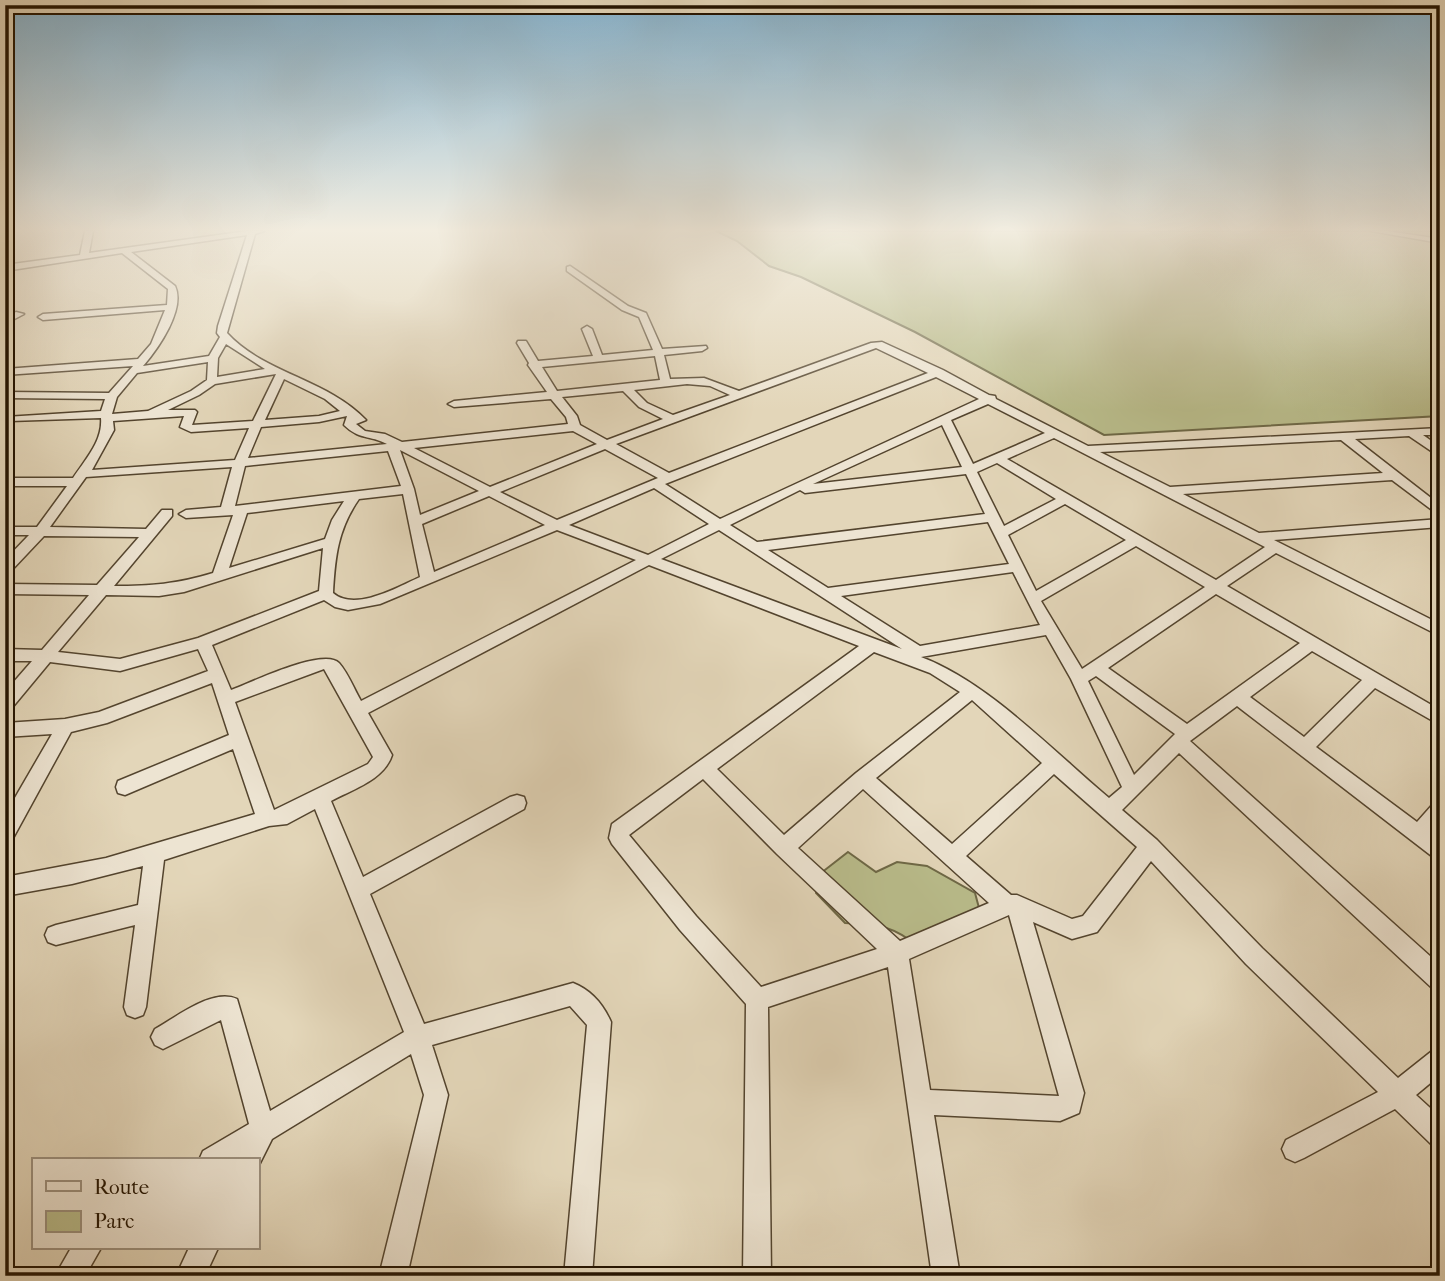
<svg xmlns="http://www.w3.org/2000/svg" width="1445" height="1281" viewBox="0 0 1445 1281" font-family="'IM FELL French Canon',serif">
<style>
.green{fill:#b9bc8b;stroke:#6e6846;stroke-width:2}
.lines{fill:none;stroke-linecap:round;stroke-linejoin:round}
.minor-casing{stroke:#53442e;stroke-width:3}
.minor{fill:#ede4d2;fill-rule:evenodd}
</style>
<rect width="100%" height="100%" fill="#e3d6b9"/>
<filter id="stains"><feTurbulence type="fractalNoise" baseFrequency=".00286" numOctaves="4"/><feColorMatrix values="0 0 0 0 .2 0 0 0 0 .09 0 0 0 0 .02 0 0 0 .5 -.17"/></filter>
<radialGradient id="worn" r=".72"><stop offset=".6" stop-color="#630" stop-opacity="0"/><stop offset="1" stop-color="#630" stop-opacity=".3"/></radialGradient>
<path class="green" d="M716 231H1440V416L1104 435 915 332 801 277 769 266 737 241Z
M848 852 876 872 897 862 927 866 975 893 983 923 920 948C893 925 879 925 845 923L816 893 821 873Z"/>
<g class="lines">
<g class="minor-casing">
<path id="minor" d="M85 231H93L89 253 247 231H264L255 234 227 333C265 374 327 379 366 420L356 424 365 431 385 434 402 442 568 424 566 417 551 399 454 407 448 404 454 401 547 392 528 365 529 363 517 343 518 341H526L538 361 593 356 582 329 587 326 592 329 602 355 653 350 639 317 622 310 567 271V267L570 266 628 306 646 313 662 349 706 346 707 348 702 351 664 355 670 379 704 378 739 391 871 343 882 342 943 370 989 395 995 396 996 399 1088 446 1440 428V435H1423L1440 447V457L1409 436 1355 439 1440 505V516L1392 480 1183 494 1259 533 1440 519V527L1274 540 1440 624V636L1276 553 1227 586 1440 710V725L1375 688 1316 747 1417 822 1433 804 1440 802V824L1431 833 1440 839V860L1433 857 1237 706 1190 741 1440 965V991L1432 988 1179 753 1122 810 1157 840 1262 948 1398 1078 1432 1051 1440 1047V1075L1416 1095 1440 1117V1148L1431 1144 1395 1109 1304 1158 1295 1162 1286 1158 1282 1149 1286 1140 1378 1092 1246 964 1151 861 1097 932 1072 939 1033 922 1084 1093 1079 1113 1060 1121 934 1115 960 1276H932L888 967 768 1007 771 1276H743L746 1004 680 930 612 844 609 838 612 824 859 646 649 565 368 713 392 755C384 780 353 789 331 801L363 877 510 797 517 795 524 797 526 803 524 809 370 894 424 1024 573 983C591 990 603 1004 611 1022L592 1276H564L587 1025 570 1006 432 1045 448 1095 407 1276H379L424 1095 411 1054 272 1139 257 1169V1160H199L203 1151 249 1124 221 1020 163 1049 155 1045 151 1037 155 1029C177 1017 212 988 237 999L270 1111 404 1032 315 809 287 824 269 826 164 860 146 1007 143 1015 135 1018 127 1015 124 1007 135 925 56 945 48 942 45 935 48 928 56 925 138 905 143 866 72 884 5 896V877L106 858 255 814 233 749 125 795 118 793 116 787 118 781 229 735 212 683 107 723 71 732 12 840 5 842V815L52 734 5 737V723L65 719 99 712 208 671 198 649 120 671 50 662 11 709 5 710V692L32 661H5V649L42 650 89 595 5 594V584L97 585 139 537 44 536 10 572 5 574V560L29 535H5V527H37L67 486H5V478H73C85 460 103 441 101 418L10 421 6 420 5 417 101 411 105 399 5 398V392L109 393 133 366 5 375V369L138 359 151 344 165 310 43 320 38 317 43 314 167 305 168 289 122 253 5 271V265L80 255ZM247 235 218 326 217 333 220 337 209 356 143 366C158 349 186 309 175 286L131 252ZM226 344 265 369 217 377 218 358ZM876 348 928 373 669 473 616 444ZM655 356 660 380 557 391 542 367ZM208 362 207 380 191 391 148 411 112 414 117 397 137 373ZM276 374 253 421 192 425 197 412 195 410H168L199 395 215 384ZM936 377 979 399 720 519 665 484ZM284 379 325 399 340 411 319 416 265 420ZM687 384 710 386 730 395 673 415 647 403 634 390ZM623 391 639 407 663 419 607 440 580 425 577 416 562 397ZM988 404 1045 433 973 464 951 420ZM184 416 180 427 191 432 249 428 235 460 92 470 114 430 113 421ZM347 416 344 425C359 440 370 435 387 444L248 458 261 427 319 422ZM942 425 962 467 813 484ZM573 431 597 444 490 487 414 448ZM1054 438 1265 547 1216 580 1007 459ZM1341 440 1383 473 1170 487 1100 452ZM605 449 658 478 557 520 500 492ZM400 450 479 491 420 515 414 489ZM388 451 401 486 235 506 245 466ZM997 463 1056 499 1004 526 977 472ZM232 467 221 507 186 510 179 514 186 518 233 515 213 573C177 584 151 586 114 586L172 516V510H162L146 529 50 527 86 477ZM966 474 985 514 757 542 730 525 800 490 805 493ZM654 488 709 524 648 555 569 525ZM403 494 420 577C398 587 355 612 333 593 335 557 338 529 359 499ZM489 496 545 525 434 572 422 524ZM344 501 332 520 325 539 229 568 247 513ZM1065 504 1126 540 1036 591 1008 535ZM988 522 1009 564 828 588 768 550ZM557 530 636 560 361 701C354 689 348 673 339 663 324 647 250 683 231 690L212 645 324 600 335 607 348 610 380 604ZM719 530 902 649 661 559ZM1136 546 1205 587 1082 669 1041 601ZM323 548 319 591 198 638 120 659 58 652 106 595 159 596 184 592ZM1013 572 1040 625 920 646 841 596ZM1216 594 1300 643 1187 724 1108 668ZM1046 635 1071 679 1122 787 1109 798C1054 752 988 682 921 657ZM1312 651 1362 680 1304 737 1250 697ZM874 652 930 673 960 692 856 773 784 835 717 769ZM324 669 373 757 368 764 274 810 235 702ZM1096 676 1175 734 1134 775 1088 681ZM972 700 1042 763 952 844 876 778ZM1054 774 1137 847 1083 916 1072 919 1017 895H1011L966 856ZM703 779 777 854 877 949 761 987 696 916 629 835ZM863 789 989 903 900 941 798 848ZM1009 915 1059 1096 930 1090 909 959Z
M1371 231H1387L1440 239V243Z
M16 312 24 314 5 324V317Z
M71 1248H101L85 1276H55Z
M189 1248H218L205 1276H176Z"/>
</g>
<use href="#minor" class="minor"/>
</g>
<linearGradient id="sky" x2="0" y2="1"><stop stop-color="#87b6d3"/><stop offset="0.56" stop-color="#f2ede0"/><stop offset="1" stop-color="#f2ede0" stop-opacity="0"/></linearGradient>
<rect width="1445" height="410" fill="url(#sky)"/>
<rect width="1445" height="1281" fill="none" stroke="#e3d6b9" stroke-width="28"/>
<rect x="7" y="7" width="1431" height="1267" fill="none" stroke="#231300" stroke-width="3.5"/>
<rect x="14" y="14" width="1417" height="1253" fill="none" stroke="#231300" stroke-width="2"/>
<rect x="32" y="1158" width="228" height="91" fill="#ede4d2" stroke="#9c907e" stroke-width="2"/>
<rect x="46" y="1181" width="35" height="10" fill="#ede4d2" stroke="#9c907e" stroke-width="2"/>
<text x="94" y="1194" font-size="21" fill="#231300">Route</text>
<rect x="46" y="1211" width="35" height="21" fill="#b9bc8b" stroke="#9c907e" stroke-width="2"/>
<text x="94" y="1228" font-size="21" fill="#231300">Parc</text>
<rect width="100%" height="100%" filter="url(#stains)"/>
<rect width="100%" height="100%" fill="url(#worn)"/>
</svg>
